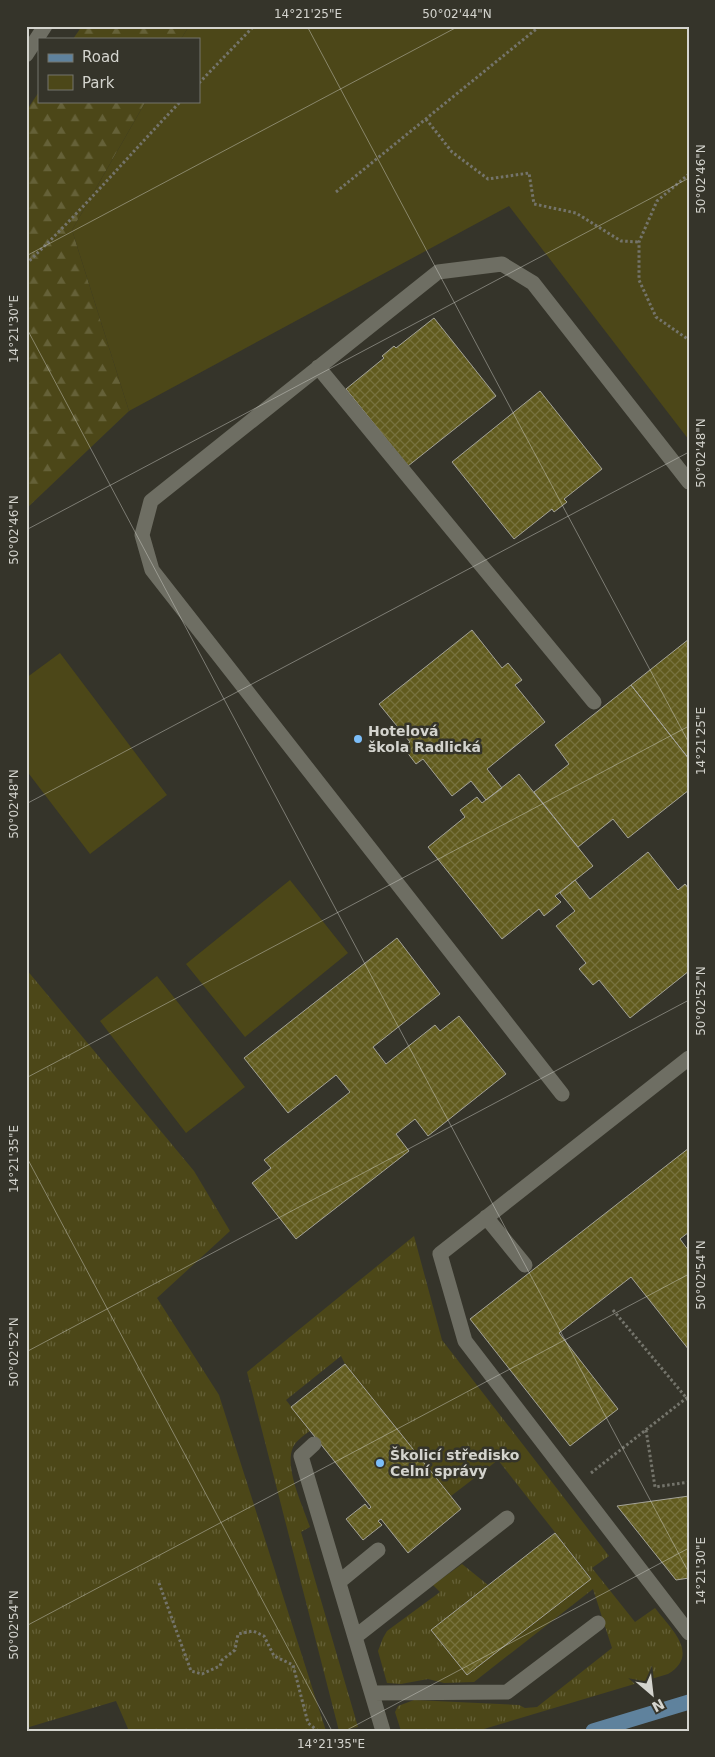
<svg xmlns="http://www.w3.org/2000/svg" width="715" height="1757" viewBox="0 0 715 1757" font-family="'DejaVu Sans',sans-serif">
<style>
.grass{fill:url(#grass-tufts)}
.forest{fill:url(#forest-firs)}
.green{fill:#4c4718}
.building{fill:url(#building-cross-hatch);stroke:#a4a398}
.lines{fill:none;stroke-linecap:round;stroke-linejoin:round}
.path{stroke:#74746b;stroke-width:3;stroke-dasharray:2.5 2.5;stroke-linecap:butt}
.minor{stroke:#6e6e63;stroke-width:15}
.major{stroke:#5f829d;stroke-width:15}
.ticks{fill:none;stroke:#d4d4ce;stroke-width:1;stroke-opacity:0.45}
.poi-dot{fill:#7cbef9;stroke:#35342a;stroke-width:2}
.labels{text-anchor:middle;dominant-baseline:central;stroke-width:5;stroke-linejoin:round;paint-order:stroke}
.poi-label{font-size:14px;font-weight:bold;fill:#d4d4ce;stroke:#35342a;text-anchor:start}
.neatline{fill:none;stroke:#d4d4ce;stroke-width:2}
.ticks-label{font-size:12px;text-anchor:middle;fill:#d4d4ce}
</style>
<defs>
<pattern id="grass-tufts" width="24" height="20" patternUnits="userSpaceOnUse" patternTransform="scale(1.25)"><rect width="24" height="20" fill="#4c4718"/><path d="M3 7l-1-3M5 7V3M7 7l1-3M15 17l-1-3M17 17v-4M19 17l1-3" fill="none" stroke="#656138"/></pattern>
<pattern id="forest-firs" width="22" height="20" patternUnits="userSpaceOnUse" patternTransform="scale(1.25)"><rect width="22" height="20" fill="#4c4718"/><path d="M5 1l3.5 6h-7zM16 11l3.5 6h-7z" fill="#656138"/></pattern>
<pattern id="building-cross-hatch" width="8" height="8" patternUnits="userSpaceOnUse" patternTransform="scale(1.25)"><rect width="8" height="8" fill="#615b1e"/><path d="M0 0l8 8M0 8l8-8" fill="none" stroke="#77723e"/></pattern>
</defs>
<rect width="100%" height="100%" fill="#35342a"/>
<path class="grass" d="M26 969 194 1171 230 1231 157 1298 219 1395 326 1731H129L116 1701 26 1728Z
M414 1236 442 1340 609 1556 592 1568 635 1622 655 1608C670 1628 701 1654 668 1674L477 1731H401L395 1712 398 1706 414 1700 519 1705 525 1708 537 1707 612 1648 593 1589 474 1682 444 1683 428 1679 401 1684 387 1683 378 1651 383 1638 387 1631 440 1592 433 1585 462 1564 488 1585 431 1630 467 1675 591 1578 498 1460 451 1496 345 1364 341 1356 286 1400 310 1431C304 1435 297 1440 293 1447 284 1468 303 1506 310 1527L301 1532 358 1727 339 1731 247 1372Z"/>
<path class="forest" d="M82 26H189L181 39H73Z
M39 92V101H146L72 230 129 411 26 509V111Z"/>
<path class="green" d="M189 26H689V440L509 206 129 411 72 230 146 101H199V39H181Z
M60 653 167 795 90 854 26 770V678Z
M290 880 348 953 245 1037 186 964Z
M157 976 245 1087 186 1133 100 1021Z"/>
<path class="building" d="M434 318 496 396 408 466 346 389 384 358 382 356 394 346 396 348Z
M540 391 602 469 564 499 567 502 554 512 552 509 514 539 452 462Z
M472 630 502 668 508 663 522 680 515 685 545 722 487 769 502 788 486 800 471 781 452 796 423 759 416 764 403 747 410 742 379 704Z
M689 639V759L631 685Z
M631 685 689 759V790L628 838 613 819 578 847 534 792 569 764 555 745Z
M519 774 593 866 555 896 561 902 544 916 539 909 502 939 428 847 465 817 460 810 477 797 482 803Z
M648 852 678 890 685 884 689 889V971L630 1018 599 980 593 985 579 969 586 963 556 926 575 911 560 893 575 880 590 899Z
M397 938 440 994 373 1047 386 1064 435 1025 440 1031 459 1016 506 1074 428 1136 415 1119 396 1134 409 1151 296 1239 252 1183 271 1168 264 1160 350 1092 336 1075 288 1113 244 1058Z
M689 1148V1232L680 1239 689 1251V1350L631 1277 559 1333 618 1409 570 1446 470 1319Z
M345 1364 461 1509 408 1553 381 1519 378 1521 382 1525 363 1540 346 1519 365 1504 369 1509 371 1507 291 1407Z
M689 1496V1578L676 1580 617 1506Z
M555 1533 591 1579 467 1675 431 1630Z"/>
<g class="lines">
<path class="path" d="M199 83 254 26
M426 119 452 152 488 179 529 173 534 204 576 213 621 241 639 242
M689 174 657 201 639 242V280L656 317 689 340
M336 192 540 26
M26 264C80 213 129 155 181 101
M613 1310 689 1401
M646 1430 655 1487 689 1482
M591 1473 689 1396
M159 1583 191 1671 202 1674 220 1666 222 1660 235 1650 238 1634 253 1631 264 1636 274 1656 293 1665 308 1723 318 1731"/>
<path class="minor" d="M26 55 45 26
M318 367 594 702
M689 1058 440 1254 465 1341 689 1633
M562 1094 152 570 142 535 151 501 438 272 502 264 533 283 689 482
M486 1217 525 1265
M314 1444 301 1456 383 1731
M339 1582 378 1550
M355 1637 507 1518
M372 1693 507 1692 598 1623"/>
<path class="major" d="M593 1731 689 1702"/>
</g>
<path class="ticks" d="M307 26 689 743M26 256 459 26M26 327 689 1573M26 530 689 178M26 804 689 452M26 1078 689 726M26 1156 332 1731M26 1352 689 1000M26 1626 689 1274M345 1731 689 1548"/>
<g class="poi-dot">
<circle cx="358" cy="739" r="5"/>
<circle cx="380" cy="1463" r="5"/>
</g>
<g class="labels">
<g class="poi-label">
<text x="368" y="731">Hotelová<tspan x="368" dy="16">škola Radlická</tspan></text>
<text x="390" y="1455">Školicí středisko<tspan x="390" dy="16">Celní správy</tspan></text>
</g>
</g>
<rect width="715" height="1757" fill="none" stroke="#35342a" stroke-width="55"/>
<rect x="38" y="38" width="162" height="65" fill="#35342a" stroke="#75746c"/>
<rect x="48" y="54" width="25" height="8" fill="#5f829d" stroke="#75746c"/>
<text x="82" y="62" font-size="15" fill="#d4d4ce">Road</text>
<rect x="48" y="75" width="25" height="15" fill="#4c4718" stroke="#75746c"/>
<text x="82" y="88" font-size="15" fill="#d4d4ce">Park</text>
<g transform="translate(652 1694) rotate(152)" stroke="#35342a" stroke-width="4" paint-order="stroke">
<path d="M0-4L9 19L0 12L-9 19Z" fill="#d4d4ce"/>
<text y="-8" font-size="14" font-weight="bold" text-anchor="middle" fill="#d4d4ce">N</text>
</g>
<rect x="28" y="28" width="660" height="1702" class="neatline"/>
<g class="ticks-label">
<text x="308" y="18">14°21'25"E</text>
<text x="457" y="18">50°02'44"N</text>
<text transform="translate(701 179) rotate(-90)" y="4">50°02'46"N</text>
<text transform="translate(14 329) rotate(-90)" y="4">14°21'30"E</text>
<text transform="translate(701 453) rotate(-90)" y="4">50°02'48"N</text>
<text transform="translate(14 530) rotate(-90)" y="4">50°02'46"N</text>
<text transform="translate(701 741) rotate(-90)" y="4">14°21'25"E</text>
<text transform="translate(14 804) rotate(-90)" y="4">50°02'48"N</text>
<text transform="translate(701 1001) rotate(-90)" y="4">50°02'52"N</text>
<text transform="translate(14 1159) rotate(-90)" y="4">14°21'35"E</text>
<text transform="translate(701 1275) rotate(-90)" y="4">50°02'54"N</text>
<text transform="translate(14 1352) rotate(-90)" y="4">50°02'52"N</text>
<text transform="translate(701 1571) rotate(-90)" y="4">14°21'30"E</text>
<text transform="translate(14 1625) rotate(-90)" y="4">50°02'54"N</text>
<text x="331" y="1748">14°21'35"E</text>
</g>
</svg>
